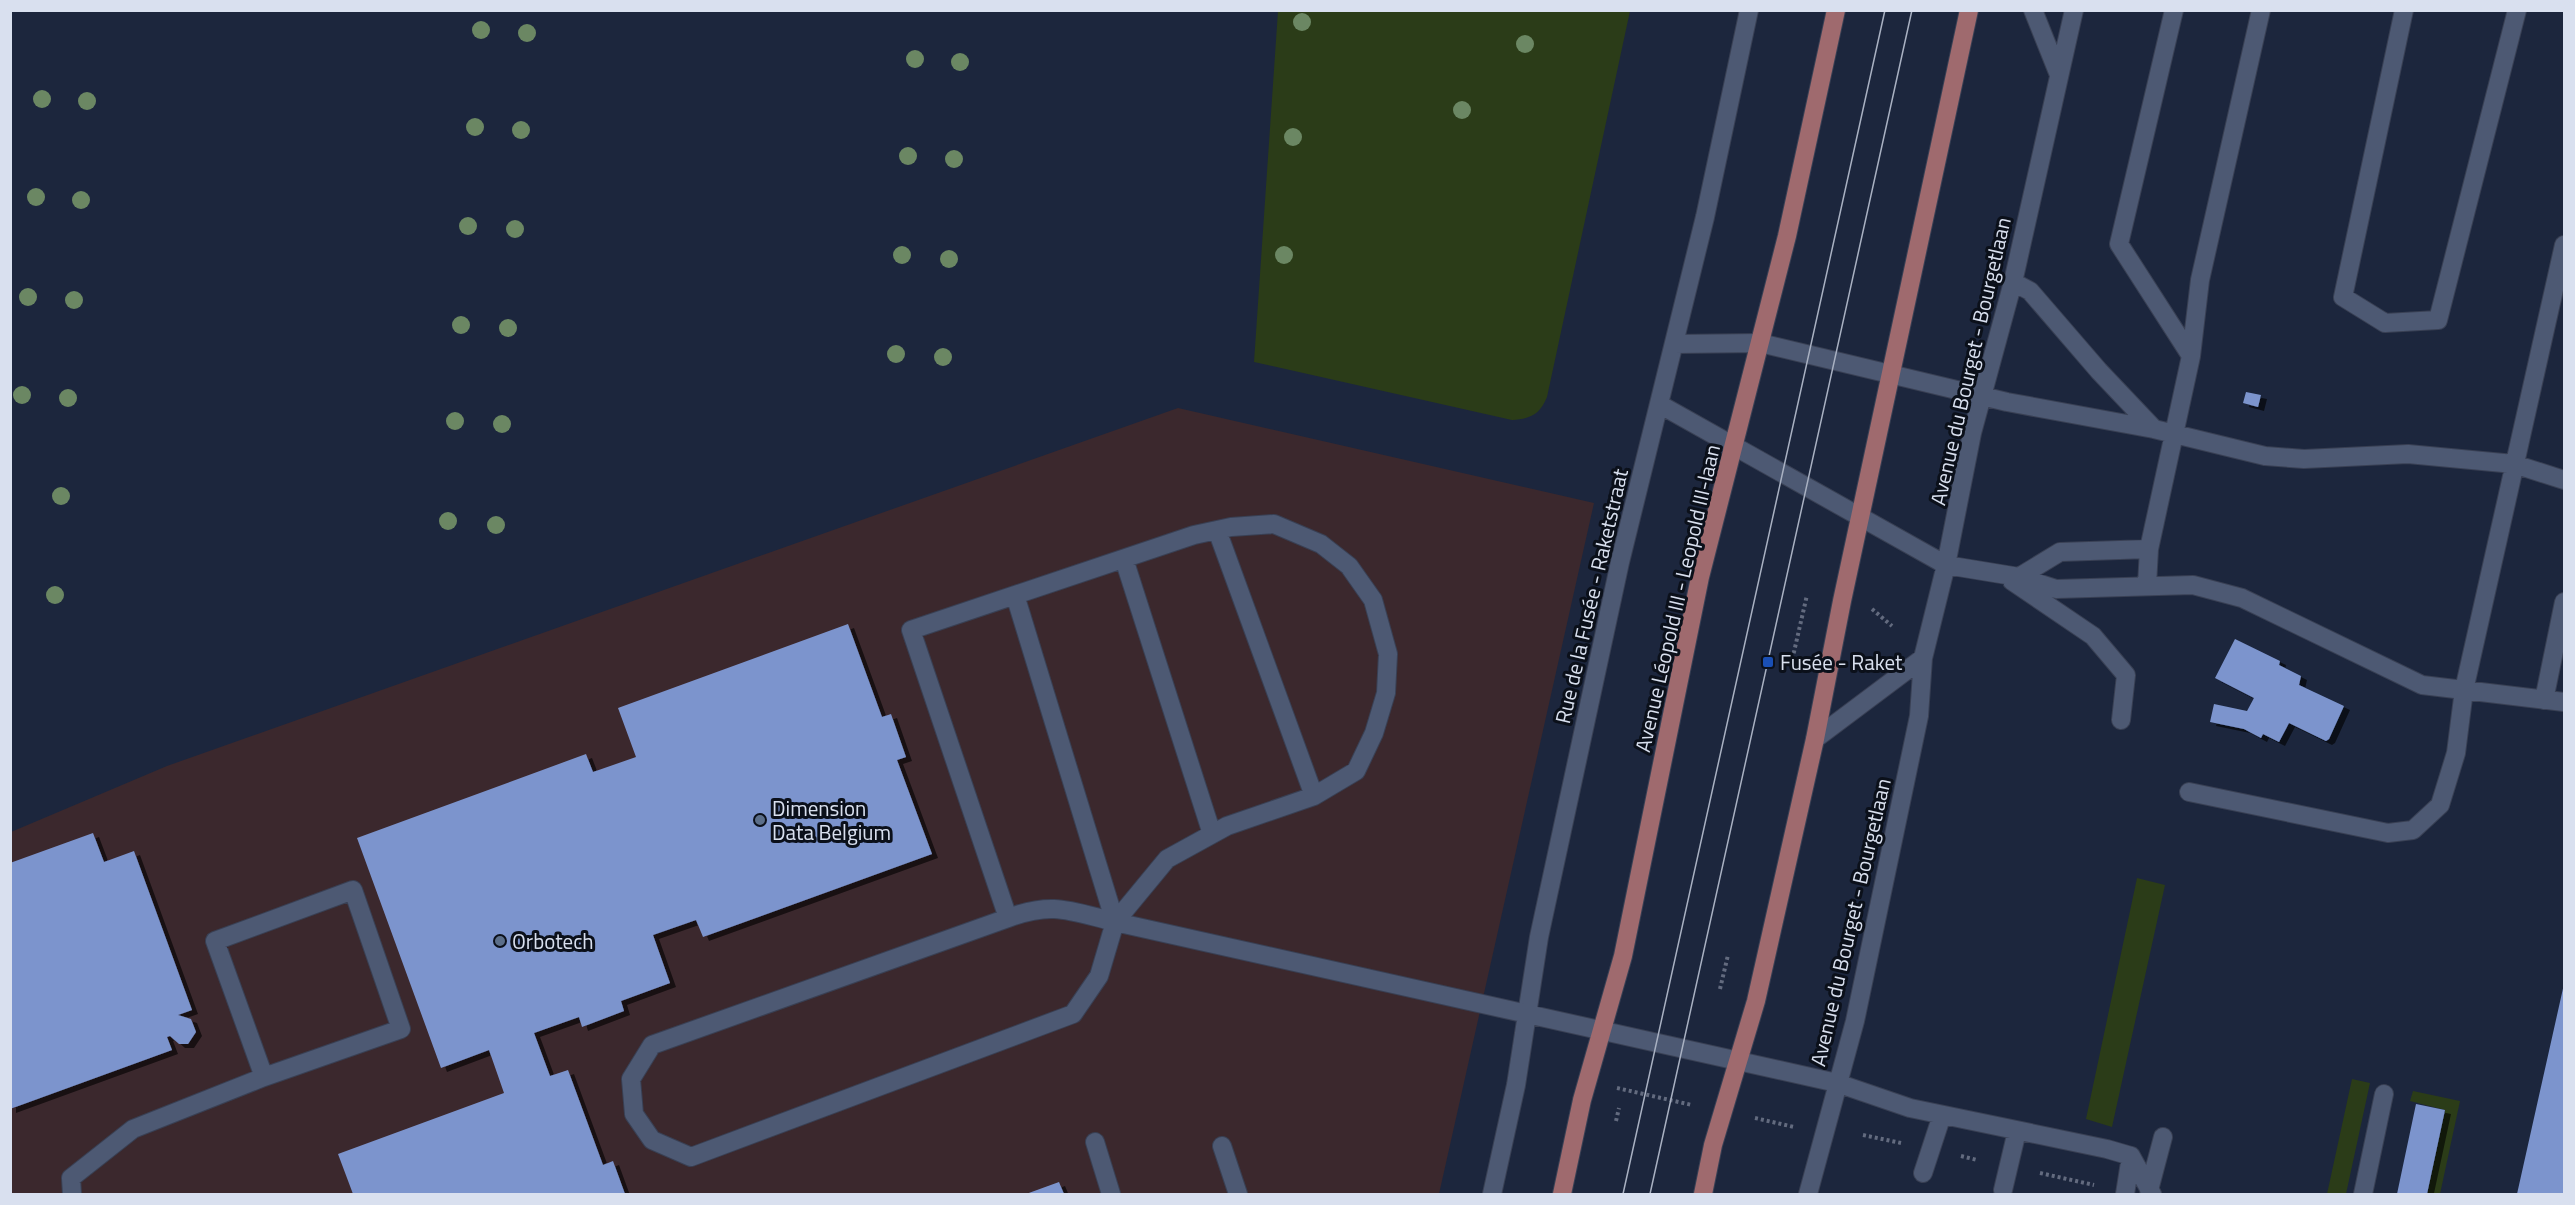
<svg xmlns="http://www.w3.org/2000/svg" width="2575" height="1205" viewBox="0 0 2575 1205" font-family="'Titillium Web',sans-serif">
<style>
.commercial{fill:#3b282d}
.green{fill:#2b3c18}
.building{fill:#7c94cd;filter:url(#shadow)}
.lines{fill:none;stroke-linecap:round;stroke-linejoin:round}
.minor-casing{stroke:#394054;stroke-width:20}
.major-casing{stroke:#394054;stroke-width:20}
.path{stroke:#636b7f;stroke-width:4;stroke-dasharray:3 3;stroke-linecap:butt}
.minor{stroke:#4d5973;stroke-width:18}
.major{stroke:#9f6a6e;stroke-width:18}
.tram{stroke:#a9b1c2;stroke-width:1.5}
.tree{fill:#6b8763}
.transit-dot{fill:#1a4fb4;stroke:#0b101a;stroke-width:2}
.service-dot{fill:#5c6f8a;stroke:#0b101a;stroke-width:2}
.labels{text-anchor:middle;dominant-baseline:central;stroke-width:6;stroke-linejoin:round;paint-order:stroke}
.street-label{font-size:21px;fill:#d9e0ef;stroke:#0b101a}
.poi-label{font-size:21px;fill:#d9e0ef;stroke:#0b101a;text-anchor:start}
</style>
<defs>
<filter id="shadow"><feDropShadow dx="6" dy="4" stdDeviation="0" flood-color="#0009"/></filter>
</defs>
<rect width="100%" height="100%" fill="#1c263d"/>
<path class="commercial" d="M1178 408 1594 503 1439 1194H11V832L167 766Z"/>
<path class="green" d="M1278 11H1630L1547 397C1540 414 1531 419 1512 420L1254 362Z
M2137 878 2165 885 2112 1127 2086 1119Z
M2352 1079 2370 1083 2346 1194H2327Z
M2413 1091 2460 1101 2440 1194H2427L2445 1110 2410 1101Z"/>
<path class="building" d="M2246 392 2261 395 2258 407 2243 403Z
M848 624 882 717 891 714 906 757 897 760 932 854 703 937 696 920 653 935 670 983 621 1001 624 1011 582 1027 579 1017 534 1033 550 1076 568 1070 603 1165 613 1161 625 1194H353L338 1154 504 1093 489 1050 441 1068 357 838 586 754 593 772 636 757 618 708Z
M2235 639 2280 661 2279 665 2301 676 2299 685 2344 706 2329 739 2326 741 2289 723 2279 742 2263 734 2261 738 2244 729 2210 722 2214 704 2247 711 2254 698 2215 678Z
M93 833 104 862 134 851 192 1010 178 1015 191 1019 196 1032 188 1044H179L170 1036 167 1037 172 1050 10 1109V863Z
M2564 984V1194H2517Z
M2416 1104 2445 1110 2427 1194H2397Z
M1059 1182 1064 1194H1026Z"/>
<g class="lines">
<g class="minor-casing">
<path id="minor" d="M2033 10 2059 75
M2174 10 2119 244 2191 356
M2404 10 2343 297 2385 323 2438 320 2517 10
M2013 282 2030 291 2099 371 2154 429
M1674 344 1760 343 2007 402 2154 429 2265 456 2304 459 2408 454 2514 464 2564 480
M1659 404 1946 565 2019 577 2056 589 2193 585 2242 598 2422 685 2564 702
M1217 530 1314 796
M1124 559 1212 834
M2019 577 2060 552 2149 549
M2012 581 2093 636 2126 675 2121 720
M2147 585 2149 549 2191 356 2200 280 2261 10
M1015 595 1115 922
M2544 700 2564 602
M1815 739 1923 658
M2189 792 2388 833 2413 830 2440 805 2456 753 2464 690 2564 245
M1008 918 911 630 1194 535 1231 527 1274 524 1321 544 1349 566 1373 600 1388 654 1386 693 1374 733 1356 771 1314 796 1227 826 1167 859 1115 922 1099 976 1073 1014 691 1157 652 1140 634 1114 631 1079 652 1045 1008 918C1053 901 1070 911 1115 922L1837 1083 1910 1108 2107 1149 2131 1156 2152 1194
M1095 1142 1111 1194
M1222 1146 1238 1194
M1923 1173 1942 1115
M2003 1190 2017 1131
M2149 1190 2163 1137
M72 1194 71 1178 133 1129 264 1077 401 1029 353 890 215 941 264 1077
M1492 1194 1516 1085 1539 937 1620 562 1705 217 1749 10
M1808 1194 1855 1021 1919 716 1923 658 1946 565 1972 433 2013 282 2074 10
M2125 1194 2131 1156
M2363 1194 2384 1094"/>
</g>
<g class="major-casing">
<path id="major" d="M1562 1194 1582 1100 1623 956 1700 577 1787 236 1836 10
M1703 1194 1713 1145 1756 1001 1815 739 1842 601 1969 10"/>
</g>
<path class="path" d="M1872 609 1892 626
M1791 665 1807 595
M1720 989 1728 955
M1617 1088 1692 1105
M1755 1118 1794 1127
M1616 1121 1619 1108
M1863 1135 1901 1143
M1961 1156 1977 1160
M2040 1173 2094 1185"/>
<use href="#minor" class="minor"/>
<use href="#major" class="major"/>
<path class="tram" d="M1623 1194 1885 10
M1650 1194 1912 10"/>
</g>
<g class="tree">
<circle cx="1302" cy="22" r="9"/>
<circle cx="481" cy="30" r="9"/>
<circle cx="527" cy="33" r="9"/>
<circle cx="1525" cy="44" r="9"/>
<circle cx="915" cy="59" r="9"/>
<circle cx="960" cy="62" r="9"/>
<circle cx="42" cy="99" r="9"/>
<circle cx="87" cy="101" r="9"/>
<circle cx="1462" cy="110" r="9"/>
<circle cx="475" cy="127" r="9"/>
<circle cx="521" cy="130" r="9"/>
<circle cx="1293" cy="137" r="9"/>
<circle cx="908" cy="156" r="9"/>
<circle cx="954" cy="159" r="9"/>
<circle cx="36" cy="197" r="9"/>
<circle cx="81" cy="200" r="9"/>
<circle cx="468" cy="226" r="9"/>
<circle cx="515" cy="229" r="9"/>
<circle cx="902" cy="255" r="9"/>
<circle cx="1284" cy="255" r="9"/>
<circle cx="949" cy="259" r="9"/>
<circle cx="28" cy="297" r="9"/>
<circle cx="74" cy="300" r="9"/>
<circle cx="461" cy="325" r="9"/>
<circle cx="508" cy="328" r="9"/>
<circle cx="896" cy="354" r="9"/>
<circle cx="943" cy="357" r="9"/>
<circle cx="22" cy="395" r="9"/>
<circle cx="68" cy="398" r="9"/>
<circle cx="455" cy="421" r="9"/>
<circle cx="502" cy="424" r="9"/>
<circle cx="61" cy="496" r="9"/>
<circle cx="448" cy="521" r="9"/>
<circle cx="496" cy="525" r="9"/>
<circle cx="55" cy="595" r="9"/>
</g>
<rect class="transit-dot" x="1762" y="656" width="12" height="12" rx="3"/>
<g class="service-dot">
<circle cx="760" cy="820" r="6"/>
<circle cx="500" cy="941" r="6"/>
</g>
<g class="labels">
<g class="street-label">
<text transform="translate(1970 361) rotate(-77)">Avenue du Bourget - Bourgetlaan</text>
<text transform="translate(1591 596) rotate(-77)">Rue de la Fusée - Raketstraat</text>
<text transform="translate(1677 598) rotate(-77)">Avenue Léopold III - Leopold III-laan</text>
<text transform="translate(1850 922) rotate(-77)">Avenue du Bourget - Bourgetlaan</text>
</g>
<g class="poi-label">
<text x="1780" y="662">Fusée - Raket</text>
<text x="772" y="808">Dimension<tspan x="772" dy="24">Data Belgium</tspan></text>
<text x="512" y="941">Orbotech</text>
</g>
</g>
<rect width="2575" height="1205" fill="none" stroke="#d9e0ef" stroke-width="24"/>
</svg>
